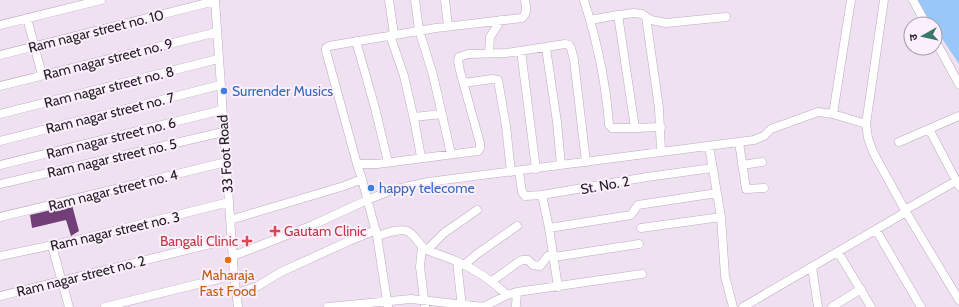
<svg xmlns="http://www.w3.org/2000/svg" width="959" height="307" viewBox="0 0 959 307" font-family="Cabin,'Noto Sans Devanagari',sans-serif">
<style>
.water{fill:#99c7f9}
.building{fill:#713e77}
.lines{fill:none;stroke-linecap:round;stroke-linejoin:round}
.minor-casing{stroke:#baacbc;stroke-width:9}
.minor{stroke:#fff;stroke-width:8}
.shop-dot{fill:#3f7fe0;stroke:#fceffd;stroke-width:1.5}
.health-dot{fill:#e0444e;stroke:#fceffd;stroke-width:1.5}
.food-dot{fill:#e8710a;stroke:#fceffd;stroke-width:1.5}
.labels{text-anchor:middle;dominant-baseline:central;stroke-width:4;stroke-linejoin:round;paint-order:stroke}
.street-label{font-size:14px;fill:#211c22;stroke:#fceffd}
.shop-label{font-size:14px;fill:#366cbe;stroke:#fceffd;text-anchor:start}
.health-label{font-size:14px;fill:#be3a42;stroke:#fceffd;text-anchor:start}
.food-label{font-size:14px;fill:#c56008;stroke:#fceffd}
</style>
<rect width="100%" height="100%" fill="#f0e1f2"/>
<path class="water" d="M917 0H959V64L935 28V24H932Z"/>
<path class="building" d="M72 205 79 231 71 236 66 220 32 228 30 215Z"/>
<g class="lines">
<g class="minor-casing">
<path id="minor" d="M215 0 234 275 238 307
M389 0 394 34
M415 0 419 30 433 75 451 154
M445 0 448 26
M584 0C597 41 606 82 609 125L612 128H635
M884 0 866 124 868 138 873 152 906 212 959 300
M913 0 926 24
M646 17 659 108 661 152
M27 18 42 75
M590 20 618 15
M0 25 101 0
M390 35 404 76 415 124 421 157
M935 40 959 84
M356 41 375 108 388 162
M546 48 557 122 561 165
M521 51 536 169
M489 53 490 37 501 20
M0 55 215 1
M464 83 492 79 498 80 506 126 511 172
M0 86 217 32
M0 114 218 59
M833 114 851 0
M414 117 442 114
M661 127 635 128 618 15 634 13 642 14 651 20 666 23 726 17
M929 129 959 186
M0 141 220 85
M739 142 746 189 764 188
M899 142 959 116
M709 146 721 217 725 276 733 307
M357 164 326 51V48L329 46 436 28 522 18C528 12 526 7 525 0
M0 165 222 110
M742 165 762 162
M519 171 522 192 525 196 542 195 647 177 712 168
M362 179 357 164H377L478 151 480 148V143L460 71 458 61 459 57 468 54 506 53 565 44 569 45 571 48 574 60 586 162
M0 184 223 132
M542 195 549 228 558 287
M905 210 956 181
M0 217 226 162
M230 220 344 186 362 179 377 236 388 307
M549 228 631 215 638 205 717 193
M641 228 721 217
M876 230 921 307
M377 236C385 234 399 228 407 231 415 234 419 246 427 250 437 254 447 257 456 261 475 269 492 281 507 295
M52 246 69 307
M422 246 420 267 425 307
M427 250 444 233 477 210
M838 252 871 307
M0 256 82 239 229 202
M233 256 313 225 367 200 392 190 428 182 754 140 764 136 771 129 818 112 833 114 866 124
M554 257 639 244
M457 262 462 307
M464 265 477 254 517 226
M812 267 818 307
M492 281 517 263 522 260H528L533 265 540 266 548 256 553 254
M237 293 258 286 281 272 349 241 376 230
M0 296 231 239
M516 305 517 292
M105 307 234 275
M328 307 411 299 484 307
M483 307 507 295 517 292 642 274
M743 307 906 212
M832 307 861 289"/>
</g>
<use href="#minor" class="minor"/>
</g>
<g class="shop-dot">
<circle cx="224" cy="91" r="4"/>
<circle cx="371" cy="188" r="4"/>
</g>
<g class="health-dot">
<path d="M273 225h4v4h4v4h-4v4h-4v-4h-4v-4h4z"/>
<path d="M245 235h4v4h4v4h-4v4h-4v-4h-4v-4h4z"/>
</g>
<circle class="food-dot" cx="228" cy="260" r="4"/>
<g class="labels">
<g class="street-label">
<text transform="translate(96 31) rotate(-14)">Ram nagar street no. 10</text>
<text transform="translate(108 59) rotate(-14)">Ram nagar street no. 9</text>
<text transform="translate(109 87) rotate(-14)">Ram nagar street no. 8</text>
<text transform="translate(110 113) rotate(-14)">Ram nagar street no. 7</text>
<text transform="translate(111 138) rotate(-14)">Ram nagar street no. 6</text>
<text transform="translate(225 154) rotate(-94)">33 Foot Road</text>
<text transform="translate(112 158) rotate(-13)">Ram nagar street no. 5</text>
<text transform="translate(605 185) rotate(-10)">St. No. 2</text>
<text transform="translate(113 190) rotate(-14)">Ram nagar street no. 4</text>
<text transform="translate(115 231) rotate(-13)">Ram nagar street no. 3</text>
<text transform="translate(81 276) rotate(-14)">Ram nagar street no. 2</text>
</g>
<g class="shop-label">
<text x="232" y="91">Surrender Musics</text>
<text x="379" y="188">happy telecome</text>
</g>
<g class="health-label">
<text x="284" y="231">Gautam Clinic</text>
<text x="238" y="241" text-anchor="end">Bangali Clinic</text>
</g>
<g class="food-label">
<text x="228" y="275">Maharaja<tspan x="228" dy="16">Fast Food</tspan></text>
</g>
</g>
<g transform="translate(923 36) rotate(262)"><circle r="19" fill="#fceffd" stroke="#a49ba5"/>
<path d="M0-3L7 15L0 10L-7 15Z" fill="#387866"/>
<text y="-6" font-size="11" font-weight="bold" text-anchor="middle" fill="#211c22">उ</text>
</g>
</svg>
